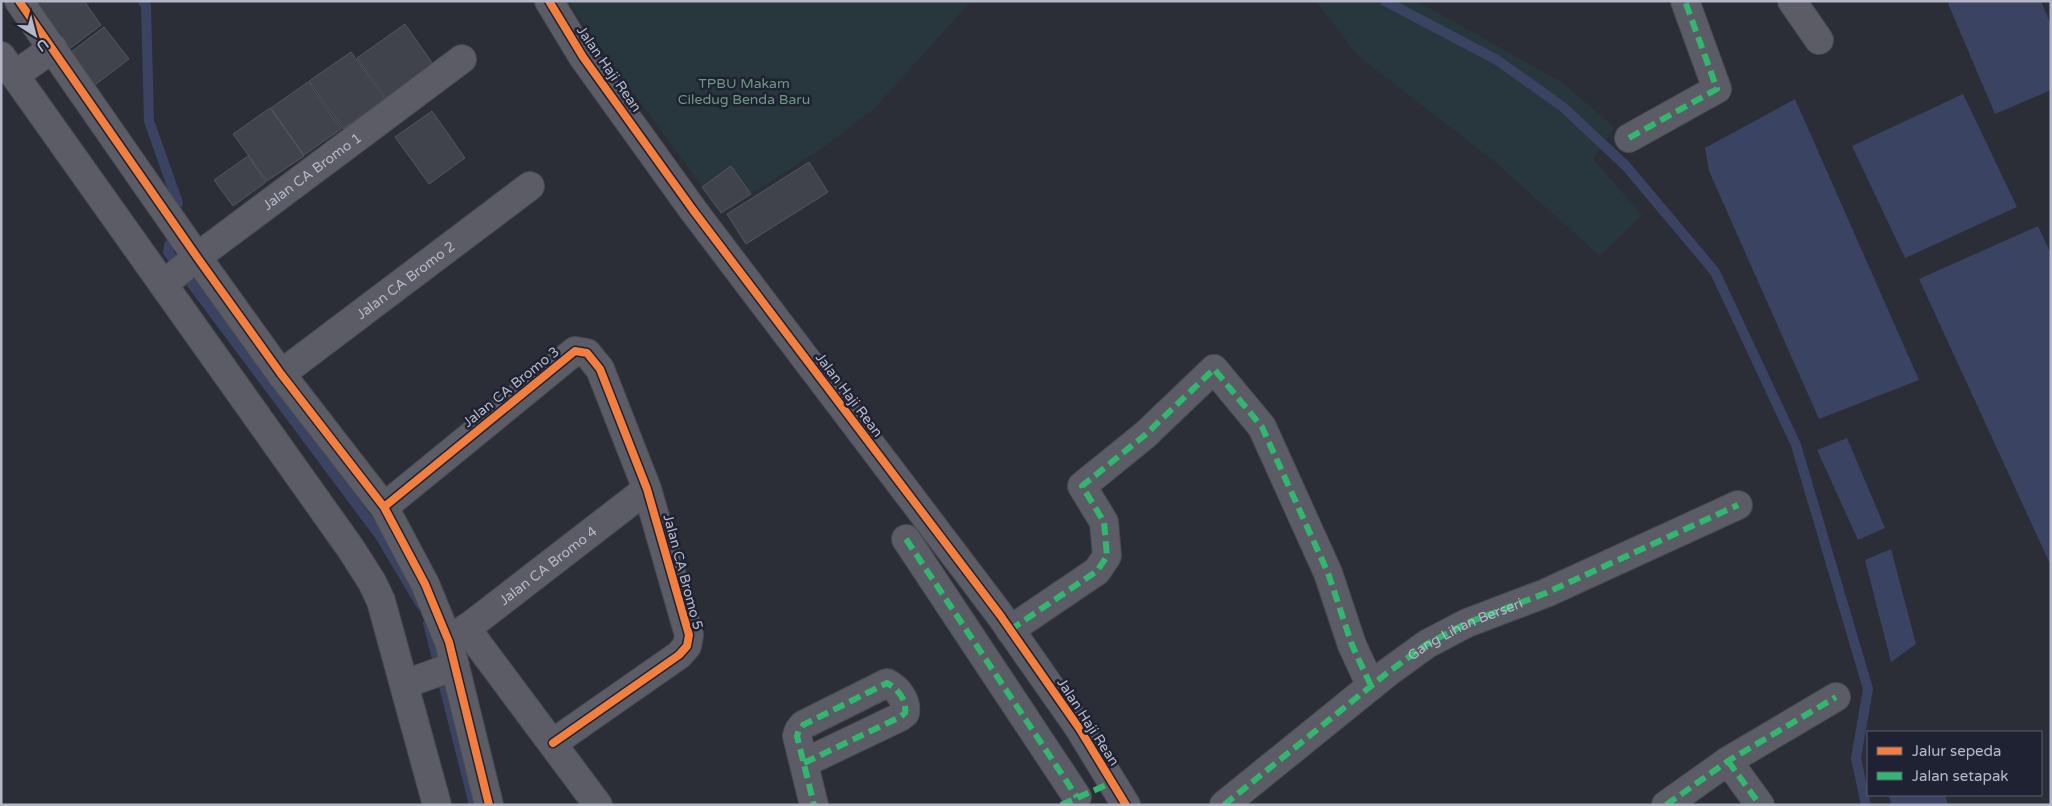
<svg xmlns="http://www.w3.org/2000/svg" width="2052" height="806" viewBox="0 0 2052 806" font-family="'Varela Round',sans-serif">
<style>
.green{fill:#28363d}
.water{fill:#3a4361}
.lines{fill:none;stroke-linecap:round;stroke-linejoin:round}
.stream{stroke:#3a4361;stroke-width:10}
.building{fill:#41434c;stroke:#53555f}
.minor-casing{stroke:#484b51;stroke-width:30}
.minor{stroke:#5b5c65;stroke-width:28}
.quiet{stroke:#33b770;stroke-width:6;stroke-dasharray:12 6;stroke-linecap:butt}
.cycleway-casing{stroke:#1e2232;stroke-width:11}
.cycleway{stroke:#f27e40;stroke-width:8}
.labels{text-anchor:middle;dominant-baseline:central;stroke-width:5;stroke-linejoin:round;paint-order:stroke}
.street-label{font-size:14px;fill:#b5b8c8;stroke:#1e2232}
.park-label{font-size:14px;fill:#6d987f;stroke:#1e2232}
</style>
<rect width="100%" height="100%" fill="#2b2e37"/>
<path class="green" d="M567 1H971L875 108 821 149 721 213Z
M1316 1H1417L1563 83 1615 128 1593 159 1642 215 1600 256 1494 161 1358 56Z"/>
<path class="water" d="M1947 1H2041L2051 25V90L1995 114Z
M1963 94 2017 207 1905 258 1852 146Z
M1795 99 1919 380 1819 419 1709 171 1705 148Z
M2038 226 2051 254V566L1919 279Z
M1847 438 1885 528 1858 540 1817 450Z
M1891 549 1916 644 1891 662 1865 560Z
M1889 795H1945L1948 805H1891Z"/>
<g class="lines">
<path class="stream" d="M143 1 146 6 149 121 178 203
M1385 1 1497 60 1563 107 1626 166 1715 272 1796 445 1868 689 1856 758 1866 805
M169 245 168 252 380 536 421 605
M428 623 474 805"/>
</g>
<path class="building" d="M32 1H84L101 25 64 53Z
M405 24 433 64 386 98 357 58Z
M104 27 129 59 92 87 67 55Z
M351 52 385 99 343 129 309 81Z
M308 82 341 129 304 155 271 108Z
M270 108 304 156 267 181 233 134Z
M432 111 465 158 429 184 395 137Z
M248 156 266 182 233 206 214 180Z
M809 162 828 192 746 244 727 214Z
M731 166 751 194 721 213 702 187Z"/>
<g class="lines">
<g class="minor-casing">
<g id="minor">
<path d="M19 1 197 257 281 374 384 507 425 584 449 642 489 805"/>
<path d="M549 1 583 57 693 210 1000 615 1079 728 1126 805"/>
<path d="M1792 1 1819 40"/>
<path d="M1 56 351 549 372 582 381 601 437 805"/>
<path d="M15 75 53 48"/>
<path d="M1629 138 1717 89 1685 1"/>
<path id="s1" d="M164 284 197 257 462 59"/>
<path id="s2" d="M281 374 530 186"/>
<path d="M384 507 575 351 587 353 600 369 647 489 689 635 687 646 679 655 553 743"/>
<path d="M906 539 1077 797"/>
<path d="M466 628 598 805"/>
<path d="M1010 630 1097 571 1107 556 1104 522 1082 486 1145 435 1214 369 1262 427 1328 573 1352 645 1371 686"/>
<path id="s3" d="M449 642 647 489"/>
<path d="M405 684 455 666"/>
<path d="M1728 761 1760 805"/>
<path d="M804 763 900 717 905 713C907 700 898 689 887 683L803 725 799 730 797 736 814 805"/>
<path id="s4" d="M1224 805 1387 673 1427 644 1467 623 1546 593 1738 505"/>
<path d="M1666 805 1728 761 1836 697"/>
</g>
</g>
<use href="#minor" class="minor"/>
<path class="quiet" d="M1629 138 1717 89 1685 1
M906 539 1077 797
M1010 630 1097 571 1107 556 1104 522 1082 486 1145 435 1214 369 1262 427 1328 573 1352 645 1371 686
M1728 761 1760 805
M804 763 900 717 905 713C907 700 898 689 887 683L803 725 799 730 797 736 814 805
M1061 805 1113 782
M1224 805 1387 673 1427 644 1467 623 1546 593 1738 505
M1666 805 1728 761 1836 697"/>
<g class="cycleway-casing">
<path id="cycleway" d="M19 1 197 257 281 374 384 507 425 584 449 642 489 805
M549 1 583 57 693 210 1000 615 1079 728 1126 805
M384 507 575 351 587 353 600 369 647 489 689 635 687 646 679 655 553 743"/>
</g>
<use href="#cycleway" class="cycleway"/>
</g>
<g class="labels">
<g class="street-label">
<text transform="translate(609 69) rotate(55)">Jalan Haji Rean</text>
<text stroke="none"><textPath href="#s1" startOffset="186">Jalan CA Bromo 1</textPath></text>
<text stroke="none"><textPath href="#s2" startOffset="156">Jalan CA Bromo 2</textPath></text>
<text transform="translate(511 387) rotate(-39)">Jalan CA Bromo 3</text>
<text transform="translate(849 395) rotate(53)">Jalan Haji Rean</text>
<text stroke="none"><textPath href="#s3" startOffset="125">Jalan CA Bromo 4</textPath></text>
<text transform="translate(683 572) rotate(75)">Jalan CA Bromo 5</text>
<text stroke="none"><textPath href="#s4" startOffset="300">Gang Lihan Berseri</textPath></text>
<text transform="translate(1088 722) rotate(57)">Jalan Haji Rean</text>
</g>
<g class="park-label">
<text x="744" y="83">TPBU Makam<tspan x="744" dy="16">Ciledug Benda Baru</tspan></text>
</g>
</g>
<rect width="2052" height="806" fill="none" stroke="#b5b8c8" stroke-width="5"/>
<rect x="1867" y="731" width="175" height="65" fill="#1e2232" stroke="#5a5e6e"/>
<rect x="1877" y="747" width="25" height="8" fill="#f27e40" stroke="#5a5e6e"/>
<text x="1912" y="756" font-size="15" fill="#b5b8c8">Jalur sepeda</text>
<rect x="1877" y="772" width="25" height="8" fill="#33b770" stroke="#5a5e6e"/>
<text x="1912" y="781" font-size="15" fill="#b5b8c8">Jalan setapak</text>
<g transform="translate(35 35) rotate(144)" stroke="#1e2232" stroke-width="4" paint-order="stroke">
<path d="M0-4L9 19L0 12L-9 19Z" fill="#b5b8c8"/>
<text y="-8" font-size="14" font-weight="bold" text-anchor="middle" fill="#b5b8c8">U</text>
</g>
</svg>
